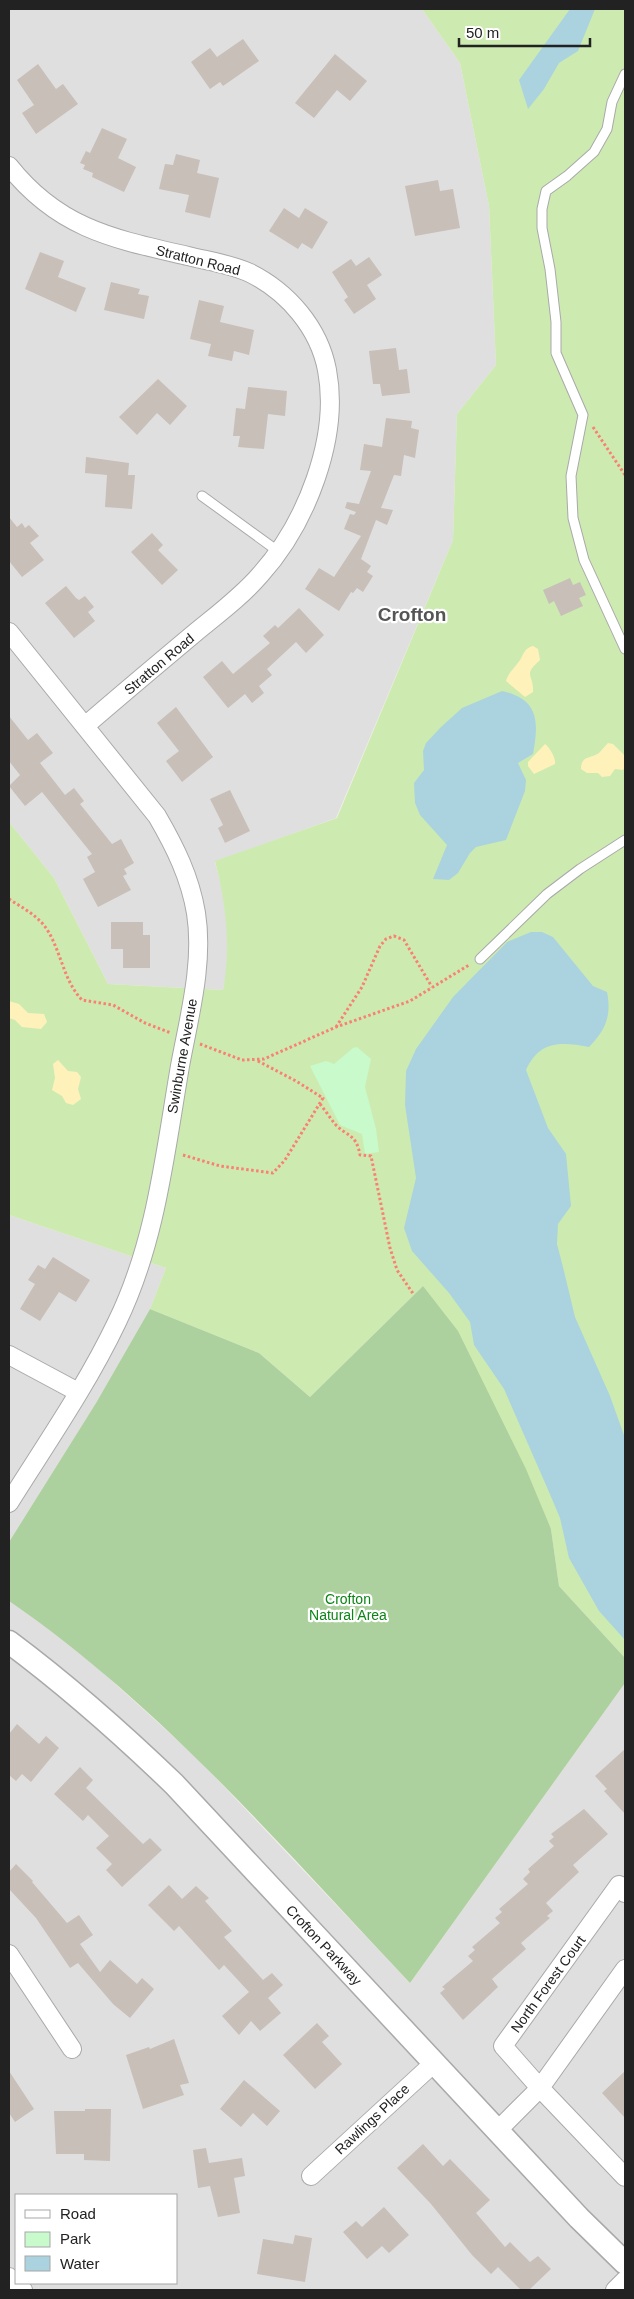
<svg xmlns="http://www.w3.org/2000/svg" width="634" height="2299" viewBox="0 0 634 2299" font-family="Helvetica,sans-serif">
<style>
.residential{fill:#e0dfdf;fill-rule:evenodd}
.grass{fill:#cdebb0}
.forest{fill:#add19e}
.sand{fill:#fff1ba}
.park{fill:#c8facc}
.water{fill:#aad3df}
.building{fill:#c7bfb8}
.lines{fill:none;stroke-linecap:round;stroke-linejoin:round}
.service-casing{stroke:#a9a9a9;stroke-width:11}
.minor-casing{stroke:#a9a9a9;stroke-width:20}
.tertiary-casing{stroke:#a9a9a9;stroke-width:25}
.path{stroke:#fa8072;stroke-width:3;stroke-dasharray:2.5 2.5;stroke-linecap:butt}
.service{stroke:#fff;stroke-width:9}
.minor{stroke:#fff;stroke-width:18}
.tertiary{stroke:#fff;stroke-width:22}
.labels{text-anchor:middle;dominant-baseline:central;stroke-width:4.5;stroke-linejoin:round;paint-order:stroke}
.street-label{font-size:14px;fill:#222;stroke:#fff}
.park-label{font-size:14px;fill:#0c8416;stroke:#fff}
.district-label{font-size:19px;font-weight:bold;fill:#555;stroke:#fff}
</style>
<rect width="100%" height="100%" fill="#f2efe9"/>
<path class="residential" d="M9 9H422L460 63 489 206 496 365 457 414 453 540 336 818 215 862 225 900 227 928V971L223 990 108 984 54 878 9 822Z
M9 1215 166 1268 150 1309 96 1403 9 1542Z
M9 1601 79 1651 196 1757 410 1983 625 1683V2290H9ZM16 2195H176V2283H16Z"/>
<path class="grass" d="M422 9H625V1658L559 1586 551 1529 423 1286 310 1397 259 1353 150 1309 166 1268 9 1215V822L54 878 108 984 223 990C231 946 226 904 215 861L337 818 453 540 457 414 496 365 489 206 460 63Z"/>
<path class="forest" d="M423 1286 458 1331 526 1469 551 1529 559 1586 625 1658V1683L410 1983C283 1849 162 1706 9 1601V1542L96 1403 150 1309 259 1353 310 1397Z"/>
<path class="sand" d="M533 646 538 649 540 660C522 676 534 674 533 692L525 697 506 681C509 672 512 671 517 664 524 657 522 649 533 646Z
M608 743 613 744 625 756V767L623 770 615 769 610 776 602 777 598 773H587L581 769C581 755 591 759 599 753 602 750 605 746 608 743Z
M545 744C550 748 556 758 555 764L534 774 528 766V762Z
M9 1001 19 1004 28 1013 44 1014 47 1022 41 1029 22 1027 15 1020 9 1018Z
M58 1060 68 1071 77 1072 81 1077 78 1089 81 1099 73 1105 66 1103 62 1096 52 1090 55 1078 53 1064Z"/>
<path class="park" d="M357 1047 371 1059 365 1087 376 1129 379 1152 365 1154 362 1134 340 1125 310 1066 326 1061 334 1064 353 1048Z"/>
<path class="water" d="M570 9H595L578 51 559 63 544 89 528 109 519 80Z
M502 691C539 699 539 722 533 754L518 763 526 780 525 791 506 840 476 847 470 853 458 873 449 880 433 879 447 845 420 815 415 803 414 783 424 770 423 751 426 743 441 727 462 708Z
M531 932H542L553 937 593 986 607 992C612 1016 605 1031 589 1047 561 1042 540 1040 526 1070L548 1128 566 1154 571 1206 558 1224 557 1244 563 1267 575 1317 610 1396 625 1438V1640L599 1611 569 1558 560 1518 549 1492 504 1389 474 1345 470 1322 449 1293 412 1251 404 1228 416 1178 405 1105 406 1071 416 1049 453 997 507 942Z"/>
<path class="building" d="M243 39 259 61 223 86 220 82 210 89 191 62 210 48 217 57Z
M335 54 367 81 350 101 337 90 314 118 295 103Z
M38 64 56 89 63 84 78 104 36 134 22 113 34 105 17 80Z
M102 128 127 139 118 158 136 167 124 192 92 177 93 173 83 169 85 165 80 163 86 151 90 153Z
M176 154 200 160 197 173 219 178 210 218 185 212 189 195 159 189 165 164 173 165Z
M438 180 440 191 453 189 460 228 415 236 405 186Z
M284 208 299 218 305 208 328 222 312 249 302 243 298 249 269 231Z
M40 252 64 261 58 277 86 288 76 312 25 289Z
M369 257 382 275 367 285 376 299 354 314 344 300 348 297 332 272 351 259 356 266Z
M111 282 140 289 138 294 149 296 144 319 104 310Z
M199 300 224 306 220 322 254 330 249 355 234 351 232 361 208 356 211 344 190 339Z
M396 348 399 370 407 369 410 393 382 396 380 384H373L369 351Z
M158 379 187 406 170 425 157 413 137 435 119 417Z
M248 387 287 391 285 416 268 414 264 449 238 447 240 436H233L236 408 245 409Z
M386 418 412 421 411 428 419 430 415 458 404 455 401 476 394 475 381 508 393 510 387 525 376 520 361 559 371 566 367 572 373 576 363 592 357 588 353 593 351 592 339 611 305 589 319 568 334 577 361 536 344 529 350 514 354 515 356 512 345 508 347 502 359 504 371 471 360 470 364 444 382 447Z
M86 457 129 463 128 475H135L132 509 105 507 107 475 85 473Z
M9 517 17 527 22 523 25 528 29 525 39 536 30 543 44 560 22 577 9 561Z
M152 533 163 545 158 550 178 570 162 585 131 552Z
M570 578 573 585 580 582 586 595 579 598 583 606 561 616 554 601 549 604 543 590Z
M66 586 76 598 79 600 85 596 94 607 88 612 95 621 74 638 45 603Z
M299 608 324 635 306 653 296 642 267 669 272 675 259 686 264 693 252 703 245 694 228 708 203 677 222 661 233 674 270 643 263 636 275 625 278 628Z
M176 707 213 757 182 782 166 761 179 751 157 723Z
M9 716 28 740 37 733 53 753 40 763 65 795 74 788 84 801 80 804 112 844 121 839 134 863 124 869 127 874 123 876 131 890 98 907 83 879 95 872 87 857 92 854 42 792 25 806 9 786 20 775 9 761Z
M230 790 250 831 225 843 218 828 223 825 210 799Z
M111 922H143V935H150V968H123V949H111Z
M53 1257 90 1280 76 1302 59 1292 40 1321 20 1309 35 1284 28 1280 38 1265 45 1269Z
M17 1724 39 1744 46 1736 59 1748 31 1782 22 1774 16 1781 9 1775V1734Z
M625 1749V1814L604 1791 607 1789 595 1776Z
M80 1767 93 1780 86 1788 143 1844 150 1838 162 1850 122 1887 106 1870 112 1864 96 1848 109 1836 88 1815 83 1821 54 1794Z
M584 1809 608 1834 573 1865 579 1872 546 1903 553 1911 547 1916 550 1918 521 1943 526 1949 492 1979 498 1987 463 2020 440 1993 445 1989 442 1987 473 1961 468 1956 475 1950 472 1947 500 1923 495 1918 502 1912 499 1909 528 1884 523 1879 530 1872 528 1869 554 1846 549 1841 554 1837 551 1834Z
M16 1864 33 1881 32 1882 67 1923 79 1915 93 1935 80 1944 100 1972 110 1960 137 1984 142 1978 154 1989 130 2018 113 2004 78 1963 70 1968 36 1918 9 1889V1872Z
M169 1885 182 1899 196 1886 209 1898 205 1901 232 1931 224 1937 263 1980 272 1973 283 1985 268 1998 281 2013 260 2031 251 2021 239 2035 222 2016 249 1992 224 1965 219 1970 179 1926 174 1931 148 1905Z
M317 2023 329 2036 322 2042 342 2064 315 2089 283 2055Z
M174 2039 189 2083 180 2085 184 2095 143 2109 126 2055 149 2047 150 2049Z
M9 2071 34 2109 15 2122 9 2113Z
M625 2071V2118L602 2093Z
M244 2080 280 2111 267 2126 253 2113 241 2127 220 2109Z
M85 2109H111L110 2161 84 2160V2154H56L54 2111H85Z
M423 2144 443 2166 450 2159 490 2200 476 2213 505 2247 510 2242 530 2262 538 2256 551 2269 529 2290H521L498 2267 491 2274 472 2255 431 2204 397 2168Z
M206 2148 209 2163 242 2158 245 2176 234 2178 240 2213 218 2217 210 2186 198 2188 193 2150Z
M384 2207 409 2235 389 2253 382 2246 367 2259 343 2232 356 2221 362 2227Z
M295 2235 312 2238 305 2282 257 2274 263 2239 293 2244Z"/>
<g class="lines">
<g class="service-casing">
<path id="service" d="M625 74 612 102 607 129 594 152 567 176 546 191 542 209V228L550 269 556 322V353L583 415 571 476 573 518 584 560 625 649
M202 496 279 552
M480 959 547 894 580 869 625 840"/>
</g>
<g class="minor-casing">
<path id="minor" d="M9 166C59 229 114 239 188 256 208 261 231 264 250 273 288 292 319 328 327 370 340 438 306 524 260 575 242 596 218 614 196 632 159 663 122 694 85 726
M9 632 157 816C175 847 190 877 196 913 204 963 189 1017 180 1066 165 1153 156 1242 117 1322 87 1385 46 1444 9 1503
M9 1355 78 1392
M625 1893 619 1885 503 2046 540 2088 625 2177
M9 1954 72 2049
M497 2131 540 2088 625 1969
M311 2176 434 2063
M9 2277 23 2290
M615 2290 625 2280"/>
</g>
<g class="tertiary-casing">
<path id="tertiary" d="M9 1642C68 1686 121 1733 174 1784L579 2218 625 2263"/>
</g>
<path class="path" d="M593 427 625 475
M9 899C21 907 37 915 46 928 61 950 63 980 82 1000L113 1005 145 1023 171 1033
M336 1027 362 987 380 946 386 939 394 936 404 940 432 987
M200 1044 242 1060 264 1059 336 1027 410 1001 469 965
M320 1104C325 1110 330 1118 335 1124 347 1137 356 1133 360 1155L371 1156 390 1248 397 1270 414 1295
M183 1155 220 1166 273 1173 285 1160 323 1098 296 1081 256 1060"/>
<use href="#service" class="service"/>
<use href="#minor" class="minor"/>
<use href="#tertiary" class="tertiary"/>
</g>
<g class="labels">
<g class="street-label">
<text transform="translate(198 260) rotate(14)">Stratton Road</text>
<text transform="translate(159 664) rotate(-40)">Stratton Road</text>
<text transform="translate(182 1056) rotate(-80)">Swinburne Avenue</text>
<text transform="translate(324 1945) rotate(47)">Crofton Parkway</text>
<text transform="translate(548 1984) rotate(-54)">North Forest Court</text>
<text transform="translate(372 2119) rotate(-43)">Rawlings Place</text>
</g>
<g class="park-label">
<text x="348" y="1599">Crofton<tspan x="348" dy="16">Natural Area</tspan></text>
</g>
<g class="district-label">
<text x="412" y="614">Crofton</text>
</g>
</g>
<rect width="634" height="2299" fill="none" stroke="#222222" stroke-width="20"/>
<rect x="15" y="2194" width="162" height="90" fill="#ffffff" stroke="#a7a7a7"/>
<rect x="25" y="2210" width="25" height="8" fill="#ffffff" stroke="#a7a7a7"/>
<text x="60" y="2219" font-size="15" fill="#222222">Road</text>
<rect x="25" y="2232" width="25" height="15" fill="#c8facc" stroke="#a7a7a7"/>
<text x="60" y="2244" font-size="15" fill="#222222">Park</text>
<rect x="25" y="2256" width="25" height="15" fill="#aad3df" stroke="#a7a7a7"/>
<text x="60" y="2269" font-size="15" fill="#222222">Water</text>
<path d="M459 38v8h131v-8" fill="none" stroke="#222222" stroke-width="2.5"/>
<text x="466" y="38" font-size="15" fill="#222222" stroke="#ffffff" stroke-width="4" paint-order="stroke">50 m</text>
</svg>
